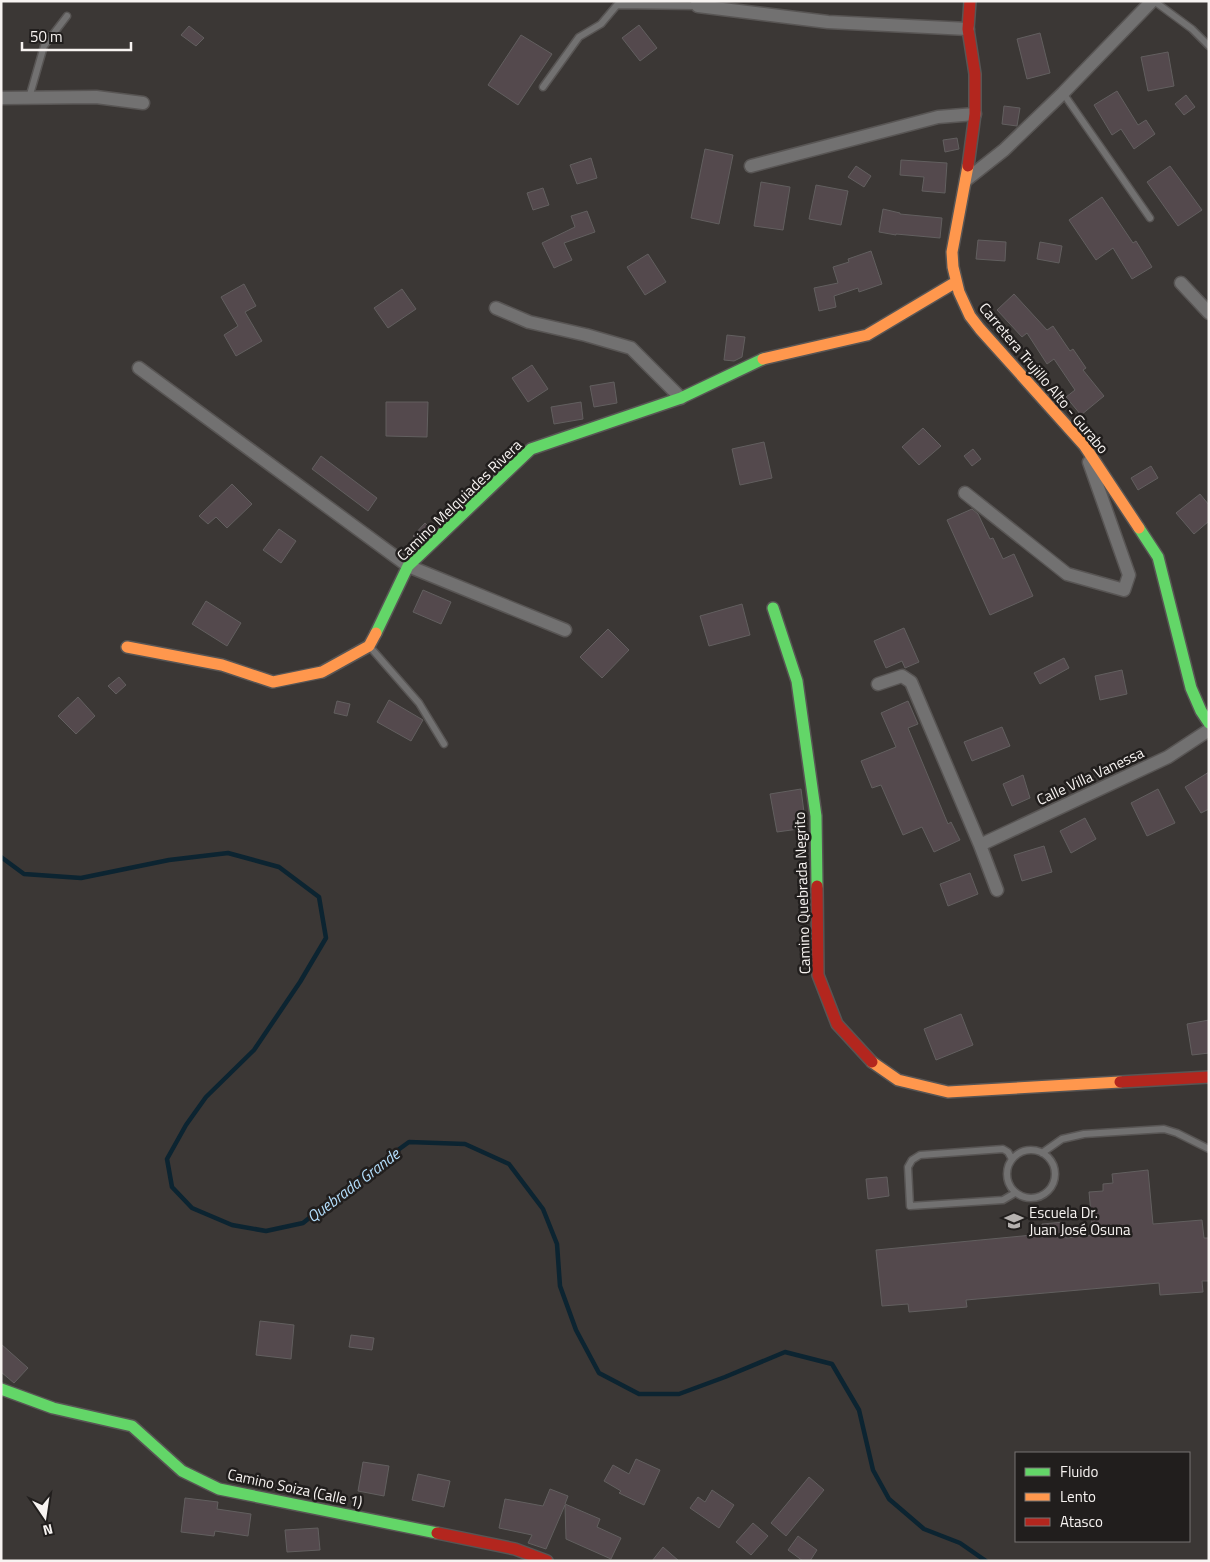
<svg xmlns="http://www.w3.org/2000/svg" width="1210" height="1562" viewBox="0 0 1210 1562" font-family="'Titillium Web',sans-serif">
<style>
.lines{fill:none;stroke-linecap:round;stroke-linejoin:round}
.stream{stroke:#0c2431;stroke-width:4.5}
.building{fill:#54494d;stroke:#625f5f}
.lane-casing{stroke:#585554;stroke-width:9}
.street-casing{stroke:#585554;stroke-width:15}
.fast-casing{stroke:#585554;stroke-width:14}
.slow-casing{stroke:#585554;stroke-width:14}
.jam-casing{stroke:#585554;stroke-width:14}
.lane{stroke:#727171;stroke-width:6}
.street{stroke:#727171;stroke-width:12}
.fast{stroke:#63d668;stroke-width:11}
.slow{stroke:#ff974d;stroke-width:11}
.jam{stroke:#b3261e;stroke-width:11}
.labels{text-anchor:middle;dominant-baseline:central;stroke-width:5;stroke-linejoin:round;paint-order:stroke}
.street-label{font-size:15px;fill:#f7f3f1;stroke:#211e1d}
.poi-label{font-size:15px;fill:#f7f3f1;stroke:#211e1d;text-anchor:start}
.water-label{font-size:16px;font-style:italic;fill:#b3defc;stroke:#211e1d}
</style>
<rect width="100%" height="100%" fill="#3b3735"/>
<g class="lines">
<path class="stream" d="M1 857 24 874 81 878 169 860 228 853 279 867 319 897 326 938 300 982 254 1050 206 1097 186 1125 167 1159 172 1187 192 1208 232 1225 266 1231 303 1223 359 1178 409 1142 465 1144 509 1164 543 1209 557 1244 560 1286 576 1330 599 1373 639 1394H679L725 1377 785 1352 832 1364 859 1410 873 1470 889 1499 924 1529 960 1543 986 1561"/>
</g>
<path class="building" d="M639 25 657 48 640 61 622 38Z
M189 26 204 38 196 46 181 35Z
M1040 33 1050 73 1027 79 1017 39Z
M521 35 552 54 518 105 488 85Z
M1168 52 1174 86 1148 91 1141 57Z
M1117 91 1138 125 1146 120 1155 134 1134 149 1121 129 1112 135 1094 105Z
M1186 95 1195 107 1184 115 1175 104Z
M1004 106 1020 108 1017 126 1002 124Z
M957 138 959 149 945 152 943 140Z
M705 149 733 155 719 224 691 218Z
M591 158 597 178 577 184 570 165Z
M901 160 947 163 945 193 922 191 924 177 900 175Z
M856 166 871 176 864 187 848 177Z
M1170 166 1202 210 1178 226 1147 182Z
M761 182 790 187 783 230 754 226Z
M816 185 848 191 841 225 809 219Z
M543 188 549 205 533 210 527 193Z
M1102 197 1133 243 1136 241 1152 267 1132 279 1113 248 1096 260 1069 220Z
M883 209 900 213V214L942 218 940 238 896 234V235L879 232Z
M587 211 595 232 564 243 572 260 554 268 542 243 575 227 571 216Z
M978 240 1006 242 1005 261 976 259Z
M1040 242 1062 246 1059 263 1037 259Z
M871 251 882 284 859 292 858 288 834 296 836 307 819 311 814 288 838 283 833 267 849 262 848 259Z
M648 254 666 282 645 295 627 267Z
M244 284 256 306 245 312 262 341 236 356 224 335 238 326 221 297Z
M402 289 416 309 388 328 374 308Z
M1014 294 1047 330 1053 326 1070 351 1073 349 1086 368 1083 370 1104 396 1081 415 1066 397 1075 390 1054 359 1047 364 1027 333 1022 337 997 310Z
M727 335 745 337 742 357 734 361 724 360Z
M532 365 548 389 528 402 512 378Z
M614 382 617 403 594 407 590 386Z
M386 402H428L427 437 386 436Z
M581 402 583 419 554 424 551 407Z
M923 428 941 446 919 465 902 447Z
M764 442 772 478 740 485 732 449Z
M973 449 981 459 972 466 964 456Z
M321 456 377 498 368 511 312 469Z
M1151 466 1158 478 1138 490 1131 478Z
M232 484 252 504 227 528 216 517 208 524 199 516Z
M1200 494 1209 505V521L1194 534 1176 513Z
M972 509 978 514 990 539 993 538 1003 559 1014 554 1033 596 990 615 947 520Z
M425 523 431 529 419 541 413 536Z
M279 529 296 541 281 563 263 550Z
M423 590 451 602 441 624 413 612Z
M206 601 241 623 227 646 192 624Z
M742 604 750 635 709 646 700 616Z
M904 628 919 662 905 668 902 661 886 668 874 641Z
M608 629 629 650 602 678 580 657Z
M1064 658 1069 668 1040 684 1034 673Z
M1122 670 1127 694 1100 700 1095 676Z
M119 677 126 685 116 694 108 686Z
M78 697 95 716 76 734 58 716Z
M389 700 423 720 411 741 377 722Z
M337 701 350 704 347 716 334 713Z
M908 701 918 724 908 728 948 824 951 822 960 840 934 852 922 827 903 835 881 785 872 788 861 761 896 747 881 713Z
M1002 727 1010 746 972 761 964 742Z
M1209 772V809L1201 813 1185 787Z
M1023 775 1030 798 1012 806 1003 784Z
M801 789 806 828 777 832 770 794Z
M1158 789 1175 823 1147 836 1131 803Z
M1085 818 1096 839 1071 853 1060 831Z
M1044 846 1052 872 1022 881 1014 855Z
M970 873 978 894 948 906 940 884Z
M961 1014 973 1045 936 1060 924 1029Z
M1209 1020V1053L1192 1055 1187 1024Z
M1148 1170 1153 1224 1202 1220 1204 1238H1209V1281H1202L1203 1292 1160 1295 1159 1283 966 1300 967 1307 909 1312 908 1304 882 1306 876 1250 1043 1234 1042 1224 1064 1222 1066 1238 1093 1235 1089 1192 1103 1191V1184L1113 1183 1112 1174Z
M887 1177 889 1196 868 1199 866 1179Z
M260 1321 294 1325 291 1359 256 1355Z
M351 1335 374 1338 372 1350 349 1347Z
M1 1344 28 1368 14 1383 1 1372Z
M636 1459 660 1470 644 1505 619 1493 621 1491 604 1481 613 1465 629 1474Z
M363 1462 389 1466 384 1496 358 1491Z
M418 1474 450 1481 444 1507 412 1500Z
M809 1477 824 1490 786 1536 771 1523Z
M550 1489 568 1496 565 1504 600 1519 597 1527 621 1538 611 1559 566 1539 565 1505 546 1549 528 1543 532 1535 499 1528 505 1499 543 1506Z
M712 1490 734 1505 719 1528 690 1508 698 1497 705 1502Z
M185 1498 218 1502 217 1509 251 1514 248 1536 215 1531 214 1536 181 1532Z
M753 1523 768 1536 751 1555 736 1542Z
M318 1528 320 1550 287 1552 285 1530Z
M798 1536 817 1550 810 1561H803L788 1550Z
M663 1547 679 1561H652Z"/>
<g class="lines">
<g class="lane-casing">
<path id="lane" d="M1154 1 1192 29 1209 46
M543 87 579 37 601 24 617 5 698 6
M1063 93 1150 218
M29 98 44 46 67 16
M370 647 419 703 444 744
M1007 1174a24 24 0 1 1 48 0a24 24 0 1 1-48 0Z
M1042 1153 1062 1139 1084 1134 1164 1129 1177 1133 1209 1149
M1012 1159 1008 1152 1003 1149 920 1155 912 1160 908 1167 910 1206 1003 1200 1015 1193"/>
</g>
<g class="street-casing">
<path id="street" d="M697 1 698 6 828 22 968 29
M1 98 96 97 143 103
M751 166 938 117 975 114
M966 180 1004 150 1063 93 1152 1
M1181 283 1209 313
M496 308 529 322 586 335 631 348 681 398
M139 368 408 566 565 630
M965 493 1067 574 1124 590 1129 575 1089 462
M878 684 902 676 911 682 980 845 997 890
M980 845 1168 757 1209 730"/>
</g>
<g class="fast-casing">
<path id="fast" d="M1139 528 1158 557 1191 688 1201 711 1209 723
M773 608 797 681 816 816 817 886
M376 633 408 566 531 449 681 398 763 359
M1 1389 53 1408 132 1426 182 1471 219 1489 437 1533"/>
</g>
<g class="slow-casing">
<path id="slow" d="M968 166 952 252 953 267 959 292 970 316 980 329 1084 445 1139 528
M763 359 867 335 956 282
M127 647 222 665 273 682 322 672 369 646 376 633
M872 1062 898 1080 948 1092 1120 1082"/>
</g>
<g class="jam-casing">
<path id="jam" d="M968 166 975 114V74L968 29 970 1
M817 886 818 975 837 1024 872 1062
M1120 1082 1209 1077
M437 1533 515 1549 547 1561"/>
</g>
<use href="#lane" class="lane"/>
<use href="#street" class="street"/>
<use href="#fast" class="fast"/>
<use href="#slow" class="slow"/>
<use href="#jam" class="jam"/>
</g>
<defs>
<g id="school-bare" transform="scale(1.5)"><path d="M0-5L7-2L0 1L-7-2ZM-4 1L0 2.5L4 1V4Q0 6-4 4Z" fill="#b5b1af" stroke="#211e1d" stroke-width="2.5" paint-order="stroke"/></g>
</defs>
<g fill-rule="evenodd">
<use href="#school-bare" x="1014" y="1221"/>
</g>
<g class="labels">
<g class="street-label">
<text transform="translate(1044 378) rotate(50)">Carretera Trujillo Alto - Gurabo</text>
<text transform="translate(459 500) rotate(-44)">Camino Melquiades Rivera</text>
<text transform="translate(1090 776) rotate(-25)">Calle Villa Vanessa</text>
<text transform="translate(802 893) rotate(-92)">Camino Quebrada Negrito</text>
<text transform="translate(295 1488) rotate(12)">Camino Soiza (Calle 1)</text>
</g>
<g class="poi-label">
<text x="1029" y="1212">Escuela Dr.<tspan x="1029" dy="17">Juan José Osuna</tspan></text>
</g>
<g class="water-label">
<text transform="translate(353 1185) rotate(-37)">Quebrada Grande</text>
</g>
</g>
<rect width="1210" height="1562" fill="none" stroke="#f7f3f1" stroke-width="5"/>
<rect x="1015" y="1452" width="175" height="90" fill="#211e1d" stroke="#777372"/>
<rect x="1025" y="1468" width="25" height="8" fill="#63d668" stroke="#777372"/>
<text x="1060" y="1477" font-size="15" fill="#f7f3f1">Fluido</text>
<rect x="1025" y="1493" width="25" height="8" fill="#ff974d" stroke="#777372"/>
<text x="1060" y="1502" font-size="15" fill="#f7f3f1">Lento</text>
<rect x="1025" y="1518" width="25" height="8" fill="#b3261e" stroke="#777372"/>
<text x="1060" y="1527" font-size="15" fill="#f7f3f1">Atasco</text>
<g transform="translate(45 1517) rotate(167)" stroke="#211e1d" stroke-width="4" paint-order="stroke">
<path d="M0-4L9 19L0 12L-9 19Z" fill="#f7f3f1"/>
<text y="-8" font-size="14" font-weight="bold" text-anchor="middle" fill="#f7f3f1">N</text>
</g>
<path d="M22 42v8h109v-8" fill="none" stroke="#f7f3f1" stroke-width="2.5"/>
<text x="30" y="42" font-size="15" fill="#f7f3f1" stroke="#211e1d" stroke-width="4" paint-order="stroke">50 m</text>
</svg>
